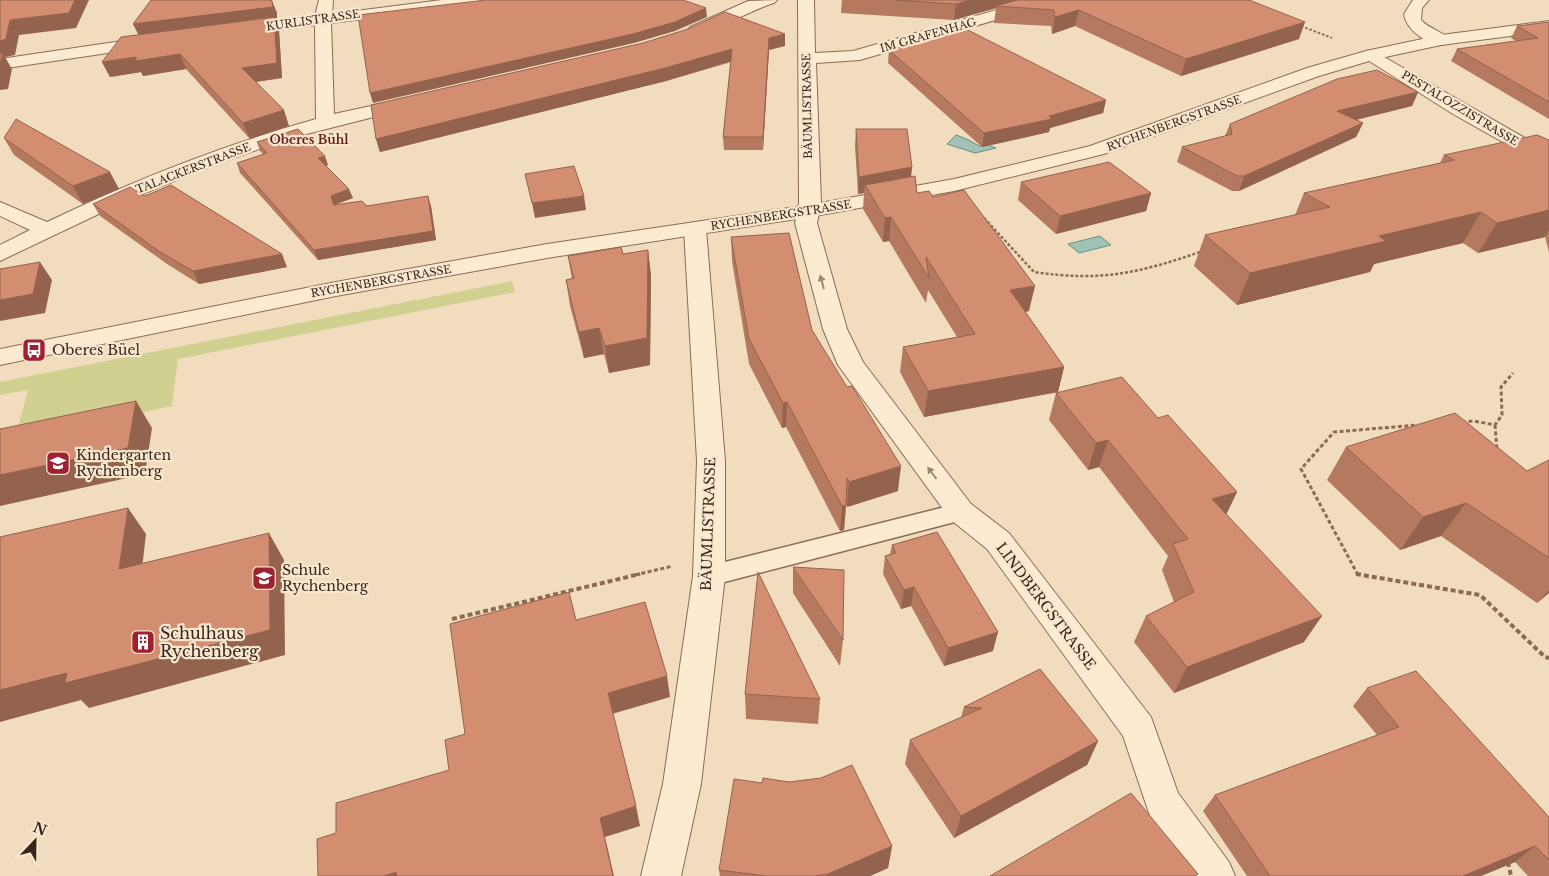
<svg xmlns="http://www.w3.org/2000/svg" width="1549" height="876" viewBox="0 0 1549 876" font-family="'Libre Baskerville',serif">
<style>
.green{fill:#d0d091}
.water{fill:#a1c2b5;stroke:#689182}
.lines{fill:none;stroke-linecap:round;stroke-linejoin:round}
.service-casing{stroke:#8b6b55;stroke-width:3}
.minor-casing{stroke:#8b6b55;stroke-width:2}
.tertiary-casing{stroke:#8b6b55;stroke-width:2}
.path-far3{stroke:#8b6b55;stroke-width:2;stroke-dasharray:2.5 2;stroke-linecap:butt}
.path-far2{stroke:#8b6b55;stroke-width:2.5;stroke-dasharray:3 2;stroke-linecap:butt}
.path-far1{stroke:#8b6b55;stroke-width:3;stroke-dasharray:4 2.5;stroke-linecap:butt}
.path{stroke:#8b6b55;stroke-width:4;stroke-dasharray:5 3;stroke-linecap:butt}
.service{fill:#fcead1;fill-rule:evenodd}
.minor{fill:#fcead1;fill-rule:evenodd}
.tertiary{fill:#fcead1;fill-rule:evenodd}
.wall{fill:#b57960}
.shaded-wall{fill:#94634e}
.building{fill:#d38d70;stroke:#94634e}
.oneway{fill:#9a8876}
.labels{text-anchor:middle;dominant-baseline:central;stroke-width:4.5;stroke-linejoin:round;paint-order:stroke}
.far-street-label{font-size:11px;fill:#39261b;stroke:#f8e7ce}
.far-neighbourhood-label{font-size:12px;font-weight:bold;fill:#691e17;stroke:#f8e7ce}
.poi-label{font-size:14px;fill:#39261b;stroke:#f8e7ce;text-anchor:start}
.street-label{font-size:14px;fill:#39261b;stroke:#f8e7ce}
.near-poi-label{font-size:16px;fill:#39261b;stroke:#f8e7ce;text-anchor:start}
</style>
<rect width="100%" height="100%" fill="#f1dcbd"/>
<path class="green" d="M512 281 515 292 178 359 172 406 15 439 28 390 0 395V382Z"/>
<path class="water" d="M956 135 969 140 979 146 988 145 996 148 975 153 947 144Z
M1100 236 1111 245 1079 253 1068 244Z"/>
<g class="lines">
<g class="service-casing">
<path id="service" d="M961 503 970 506 973 512 970 518 709 586 700 583 696 576 700 569 709 566Z"/>
</g>
<g class="minor-casing">
<path id="minor" d="M319 0H333L332 14 442 0H487L479 5 331 23 334 114 407 98 413 99 416 103 413 107 291 138 208 167 126 201 0 261V245L30 230 0 216V202L47 222C134 180 223 145 316 119L315 25 239 35 231 30 239 25 315 16Z
M777 0 774 3C755 8 705 37 690 33L688 30 690 27 748 1Z
M798 0H814L815 53 853 51 1031 0H1056L1053 3 860 60 816 63 821 203 817 223 847 329 863 362 971 504 1009 533 1151 717 1178 793 1229 862 1235 876H1191L1150 816 1123 736 987 549 951 520 838 365 823 329 795 223 799 203Z
M1413 0H1429L1422 8 1421 20C1429 29 1443 31 1449 40L1447 44C1431 48 1406 31 1404 14Z
M149 37 155 38 157 42 155 46 0 69V59Z
M1372 50 1549 152V166L1542 164 1453 114 1366 59 1364 55 1366 51Z
M695 222 703 224 706 229 725 461V576L701 784 681 876H641L663 784 693 576 697 461 684 229 687 224Z"/>
</g>
<g class="tertiary-casing">
<path id="tertiary" d="M1549 21V31L1441 45 1376 59 1319 76 1104 154 954 191 809 217 547 258 336 296 0 365V349L336 282 547 244 809 205 954 179 1090 146 1307 68 1366 51 1441 35Z"/>
</g>
<path class="path-far3" d="M1301 26 1332 38"/>
<path class="path-far2" d="M984 218 1034 272C1102 282 1139 273 1203 251"/>
<path class="path-far1" d="M1462 422 1474 421 1495 425 1502 415 1501 387 1513 373
M1495 425 1497 450
M635 575 673 566
M1358 575 1301 469 1334 432 1418 425"/>
<path class="path" d="M1356 574 1480 595 1545 657 1549 658
M452 619 640 574
M1508 862 1511 876"/>
<use href="#service" class="service"/>
<use href="#minor" class="minor"/>
<use href="#tertiary" class="tertiary"/>
</g>
<path class="wall" d="M842 0H1249L1299 39 1181 76 1075 26 1052 34 1051 26 994 23 996 8 954 20 841 13Z
M272 1 277 13V19H275L279 31 282 78 256 82 289 126 250 139 186 69 143 76 141 72 110 77 102 62 138 35Z
M1549 22V119L1451 61 1457 49 1516 41 1511 38 1517 26Z
M911 41 1106 100 1103 113 1050 128 1049 132 982 147 888 63 889 50 911 43Z
M785 46 769 50 763 150H724L723 137 731 62 666 81 380 152 376 139Z
M1418 92 1412 106 1356 120 1363 123 1356 137 1239 191H1232L1177 162 1182 147 1225 136 1230 124Z
M856 129 912 167 911 177 917 193 933 197 1029 311 1025 312 1064 367 1058 392 924 417 900 372 903 347 957 337 928 290 926 303 889 241 883 242 863 209 864 193 858 194 855 146Z
M4 138 119 189 83 204 14 155Z
M1549 140V252L1545 237 1478 253 1463 243 1374 264 1370 272 1237 305 1194 266 1205 235 1295 215 1304 193 1440 163 1444 155Z
M257 142 328 165 326 166 353 198 334 205 431 206 436 240 318 260 240 173 237 163 264 155 260 151Z
M1021 182 1151 193 1146 211 1056 234 1018 200Z
M145 196 287 267 199 284 167 264 100 216 93 204Z
M731 237 812 330 898 491 847 507 846 505 844 530 840 531 786 427 782 428 749 364 732 261Z
M648 250 651 276 650 365 609 373 604 354 584 358 570 306 566 280 572 279 568 256 623 254Z
M1056 393 1158 418 1237 492 1226 515 1304 642 1174 693 1134 642 1146 616 1174 602 1162 570 1168 556 1099 467 1088 470 1049 420Z
M1346 447 1527 471 1549 460V593L1537 603 1441 536 1400 550 1327 480Z
M892 545 993 651 944 666 911 606 901 609 883 574 885 556 890 554Z
M793 567 843 640 840 666 793 593Z
M1040 669 1098 741 1087 765 954 838 905 764 910 740 961 717 964 707Z
M1367 688 1549 817V876H1528L1515 862 1481 876H1247L1203 811 1215 795 1377 735 1353 706Z
M745 694 820 699 818 724 746 719Z
M892 846 888 868 870 876H720L719 870Z"/>
<path class="shaded-wall" d="M75 0H89L76 28 19 35 15 55 5 57 12 69 8 89 0 90V41L10 20Z
M970 0H1024L996 6V8L954 20 956 4Z
M272 1 277 13V19H275L279 31 282 78 248 83 139 36 133 24Z
M706 8 707 17 675 31 634 43 373 103 370 93Z
M1079 10 1075 26 1052 34 1055 17Z
M1305 22 1299 39 1181 76 1186 59Z
M785 34V46L769 50 763 150V137L769 38Z
M732 49V61L666 81 380 152 376 139Z
M180 54 186 69 143 76 141 72 110 77 102 62 136 57Z
M1418 92 1412 106 1331 126 1337 111Z
M1106 100 1103 113 1050 128 1049 132 982 147 984 133 1049 116Z
M284 110 289 126 250 139 243 123Z
M1363 123 1356 137 1239 191 1244 176Z
M325 156 328 165 321 167 318 158Z
M912 167 910 185H865L864 193 858 194 859 177Z
M110 172 119 189 83 204 73 186Z
M349 189 353 198 334 205 331 196Z
M1151 193 1146 211 1056 234 1060 216Z
M428 196 431 206 436 240 318 260 314 250Z
M584 196 586 210 535 218 532 203Z
M1549 210V230L1545 237 1478 253 1497 223Z
M1481 212 1463 243 1374 264 1370 272 1237 305 1250 273 1379 236Z
M891 217 889 241 883 242 885 218Z
M648 250 651 276 650 365 609 373 605 346Z
M282 254 287 267 199 284 193 271Z
M40 262 52 280 45 313 0 321V300Z
M1035 286 1029 311 1005 315 1010 290Z
M599 328 604 354 584 358 579 332Z
M1064 367 1058 392 924 417 928 391Z
M136 401 152 428 145 474 0 506V475Z
M787 402 786 427 782 428 783 403Z
M1108 440 1099 467 1088 470 1096 443Z
M901 466 898 491 847 507 849 482Z
M1237 492 1224 519 1212 499Z
M1466 503 1441 536 1400 550 1423 517Z
M846 505 844 530 840 531 842 506Z
M128 508 146 534 139 595 119 569Z
M269 533 284 560 285 655 89 708 81 700 0 722V690Z
M914 587 911 606 901 609 904 590Z
M1549 590V593L1537 603Z
M1322 616 1304 642 1174 693 1187 667Z
M998 632 993 651 944 666 948 648Z
M667 676 670 697 612 714 608 693Z
M1098 741 1087 765 954 838 961 816Z
M636 806 640 826 605 837 614 876H613L600 818Z
M892 846 888 868 870 876H828V874Z
M1535 846 1515 862 1481 876H1463Z
M396 872 399 876H384Z"/>
<path class="building" d="M0 0H75L69 13 10 20 6 39 0 41Z
M151 0H271L272 1 273 7 133 24Z
M486 0H683L706 8 675 22 633 34 370 93 358 15Z
M895 0H970L956 4Z
M1017 0H1249L1305 22 1186 59 1079 10 1055 17 1054 10 996 6Z
M725 12 785 34 769 38 763 137H723L732 49 665 68 376 139 371 105 643 43 688 29Z
M274 17 277 63 242 68 284 110 243 123 180 54 136 61V57L102 62 121 37Z
M1549 22V102L1457 49 1538 38 1517 26Z
M962 27 1106 100 1049 116 1052 119 984 133 889 50 913 43 911 41Z
M3 53 0 66V54Z
M1377 70 1418 92 1337 111 1363 123 1244 176H1237L1182 147 1232 134 1230 124 1337 79Z
M16 119 110 172 73 186 4 138Z
M298 129 325 156 318 158 349 189 331 196 334 205 362 201 367 206 428 196 433 231 314 250 237 163 267 153 257 142Z
M856 129H907L912 167 859 177Z
M1537 135 1549 140V210L1497 223 1481 212 1379 236 1386 241 1250 273 1205 235 1330 207 1304 193 1454 160 1444 155Z
M1109 162 1151 193 1060 216 1021 182Z
M574 166 584 196 532 203 525 174Z
M915 176 917 193 929 191 933 197 964 190 1035 286 1010 290 1064 367 928 391 903 347 975 334 926 257 929 278 891 217 885 218 865 185Z
M171 185 282 254 193 271 160 252 93 204 130 187 145 196Z
M789 233 812 330 847 387 852 386 901 466 849 482 847 478 846 505 842 506 787 402 783 403 749 339 731 237Z
M621 247 623 254 648 250 647 338 605 346 599 328 579 332 566 280 574 278 568 256Z
M40 262 33 294 0 300V269Z
M1122 377 1158 418 1168 415 1237 492 1212 499 1322 616 1187 667 1146 616 1194 592 1173 544 1188 539 1108 440 1096 443 1056 393Z
M136 401 128 448 0 475V429Z
M1455 413 1527 471 1549 460V558L1466 503 1423 517 1346 447Z
M128 508 119 569 269 533 270 630 65 683 67 673 0 690V537Z
M937 532 998 632 948 648 914 587 904 590 885 556 896 553 892 545Z
M793 567 844 570 843 640Z
M758 572 820 699 745 694Z
M569 592 576 620 645 602 667 676 608 693 636 806 600 818 613 876H397L396 872 384 876H318L317 839 336 833V803L449 770 445 740 465 734 450 624Z
M1040 669 1098 741 961 816 910 740 982 708 964 707Z
M1416 671 1549 817V860L1535 846 1463 876H1270L1215 795 1399 727 1367 688Z
M852 765 892 846 828 874 815 876H766L719 870 734 779 762 783 763 778 789 782 821 778Z
M1131 793 1198 874 1195 876H990Z"/>
<defs><path id="oneway-solid" d="M-6-.8H1V-3.2L6.5 0L1 3.2V.8H-6Z" transform="scale(1.25)"/></defs>
<g class="oneway">
<use href="#oneway-solid" transform="translate(822 282) rotate(-105)"/>
<use href="#oneway-solid" transform="translate(932 473) rotate(-127)"/>
</g>
<defs>
<g id="bus-square" transform="scale(1.25)"><rect x="-9" y="-9" width="18" height="18" rx="4" fill="#9f2030" stroke="#f8e7ce"/><path d="M-5-6H5V4H4V6H2V4H-2V6H-4V4H-5ZM-3.5-4V0h7V-4ZM-3.5 1.2v1.5H-2V1.2ZM2 1.2v1.5H3.5V1.2Z" fill="#fff"/></g>
<g id="school-square" transform="scale(1.25)"><rect x="-9" y="-9" width="18" height="18" rx="4" fill="#9f2030" stroke="#f8e7ce"/><path d="M0-5L7-2L0 1L-7-2ZM-4 1L0 2.5L4 1V4Q0 6-4 4Z" fill="#fff"/></g>
<g id="building-square" transform="scale(1.25)"><rect x="-9" y="-9" width="18" height="18" rx="4" fill="#9f2030" stroke="#f8e7ce"/><path d="M-4-6H4V6H1V3H-1V6H-4ZM-2.5-4.3h1.7v1.8h-1.7ZM.8-4.3h1.7v1.8H.8ZM-2.5-1h1.7V.8h-1.7ZM.8-1h1.7V.8H.8Z" fill="#fff"/></g>
</defs>
<g fill-rule="evenodd">
<use href="#bus-square" x="34" y="350"/>
<use href="#school-square" x="58" y="463"/>
<use href="#school-square" x="264" y="578"/>
<use href="#building-square" x="143" y="642"/>
</g>
<g class="labels">
<g class="far-street-label">
<text transform="translate(313 20) rotate(-8)">KURLISTRASSE</text>
<text transform="translate(928 35) rotate(-16)">IM GRAFENHAG</text>
<text transform="translate(807 106) rotate(-91)">BÄUMLISTRASSE</text>
<text transform="translate(1460 108) rotate(31)">PESTALOZZISTRASSE</text>
<text transform="translate(1174 123) rotate(-20)">RYCHENBERGSTRASSE</text>
<text transform="translate(193 168) rotate(-21)">TALACKERSTRASSE</text>
<text transform="translate(781 215) rotate(-9)">RYCHENBERGSTRASSE</text>
<text transform="translate(381 281) rotate(-10)">RYCHENBERGSTRASSE</text>
</g>
<g class="far-neighbourhood-label">
<text x="309" y="139">Oberes Bühl</text>
</g>
<g class="poi-label">
<text x="52" y="350">Oberes Büel</text>
<text x="76" y="455">Kindergarten<tspan x="76" dy="16">Rychenberg</tspan></text>
<text x="282" y="570">Schule<tspan x="282" dy="16">Rychenberg</tspan></text>
</g>
<g class="street-label">
<text transform="translate(708 524) rotate(-88)">BÄUMLISTRASSE</text>
<text transform="translate(1046 606) rotate(53)">LINDBERGSTRASSE</text>
</g>
<g class="near-poi-label">
<text x="160" y="633">Schulhaus<tspan x="160" dy="18">Rychenberg</tspan></text>
</g>
</g>
<g transform="translate(35 841) rotate(22)" stroke="#f8e7ce" stroke-width="4" paint-order="stroke">
<path d="M0-4L9 19L0 12L-9 19Z" fill="#39261b"/>
<text y="-8" font-size="14" font-weight="bold" text-anchor="middle" fill="#39261b">N</text>
</g>
</svg>
